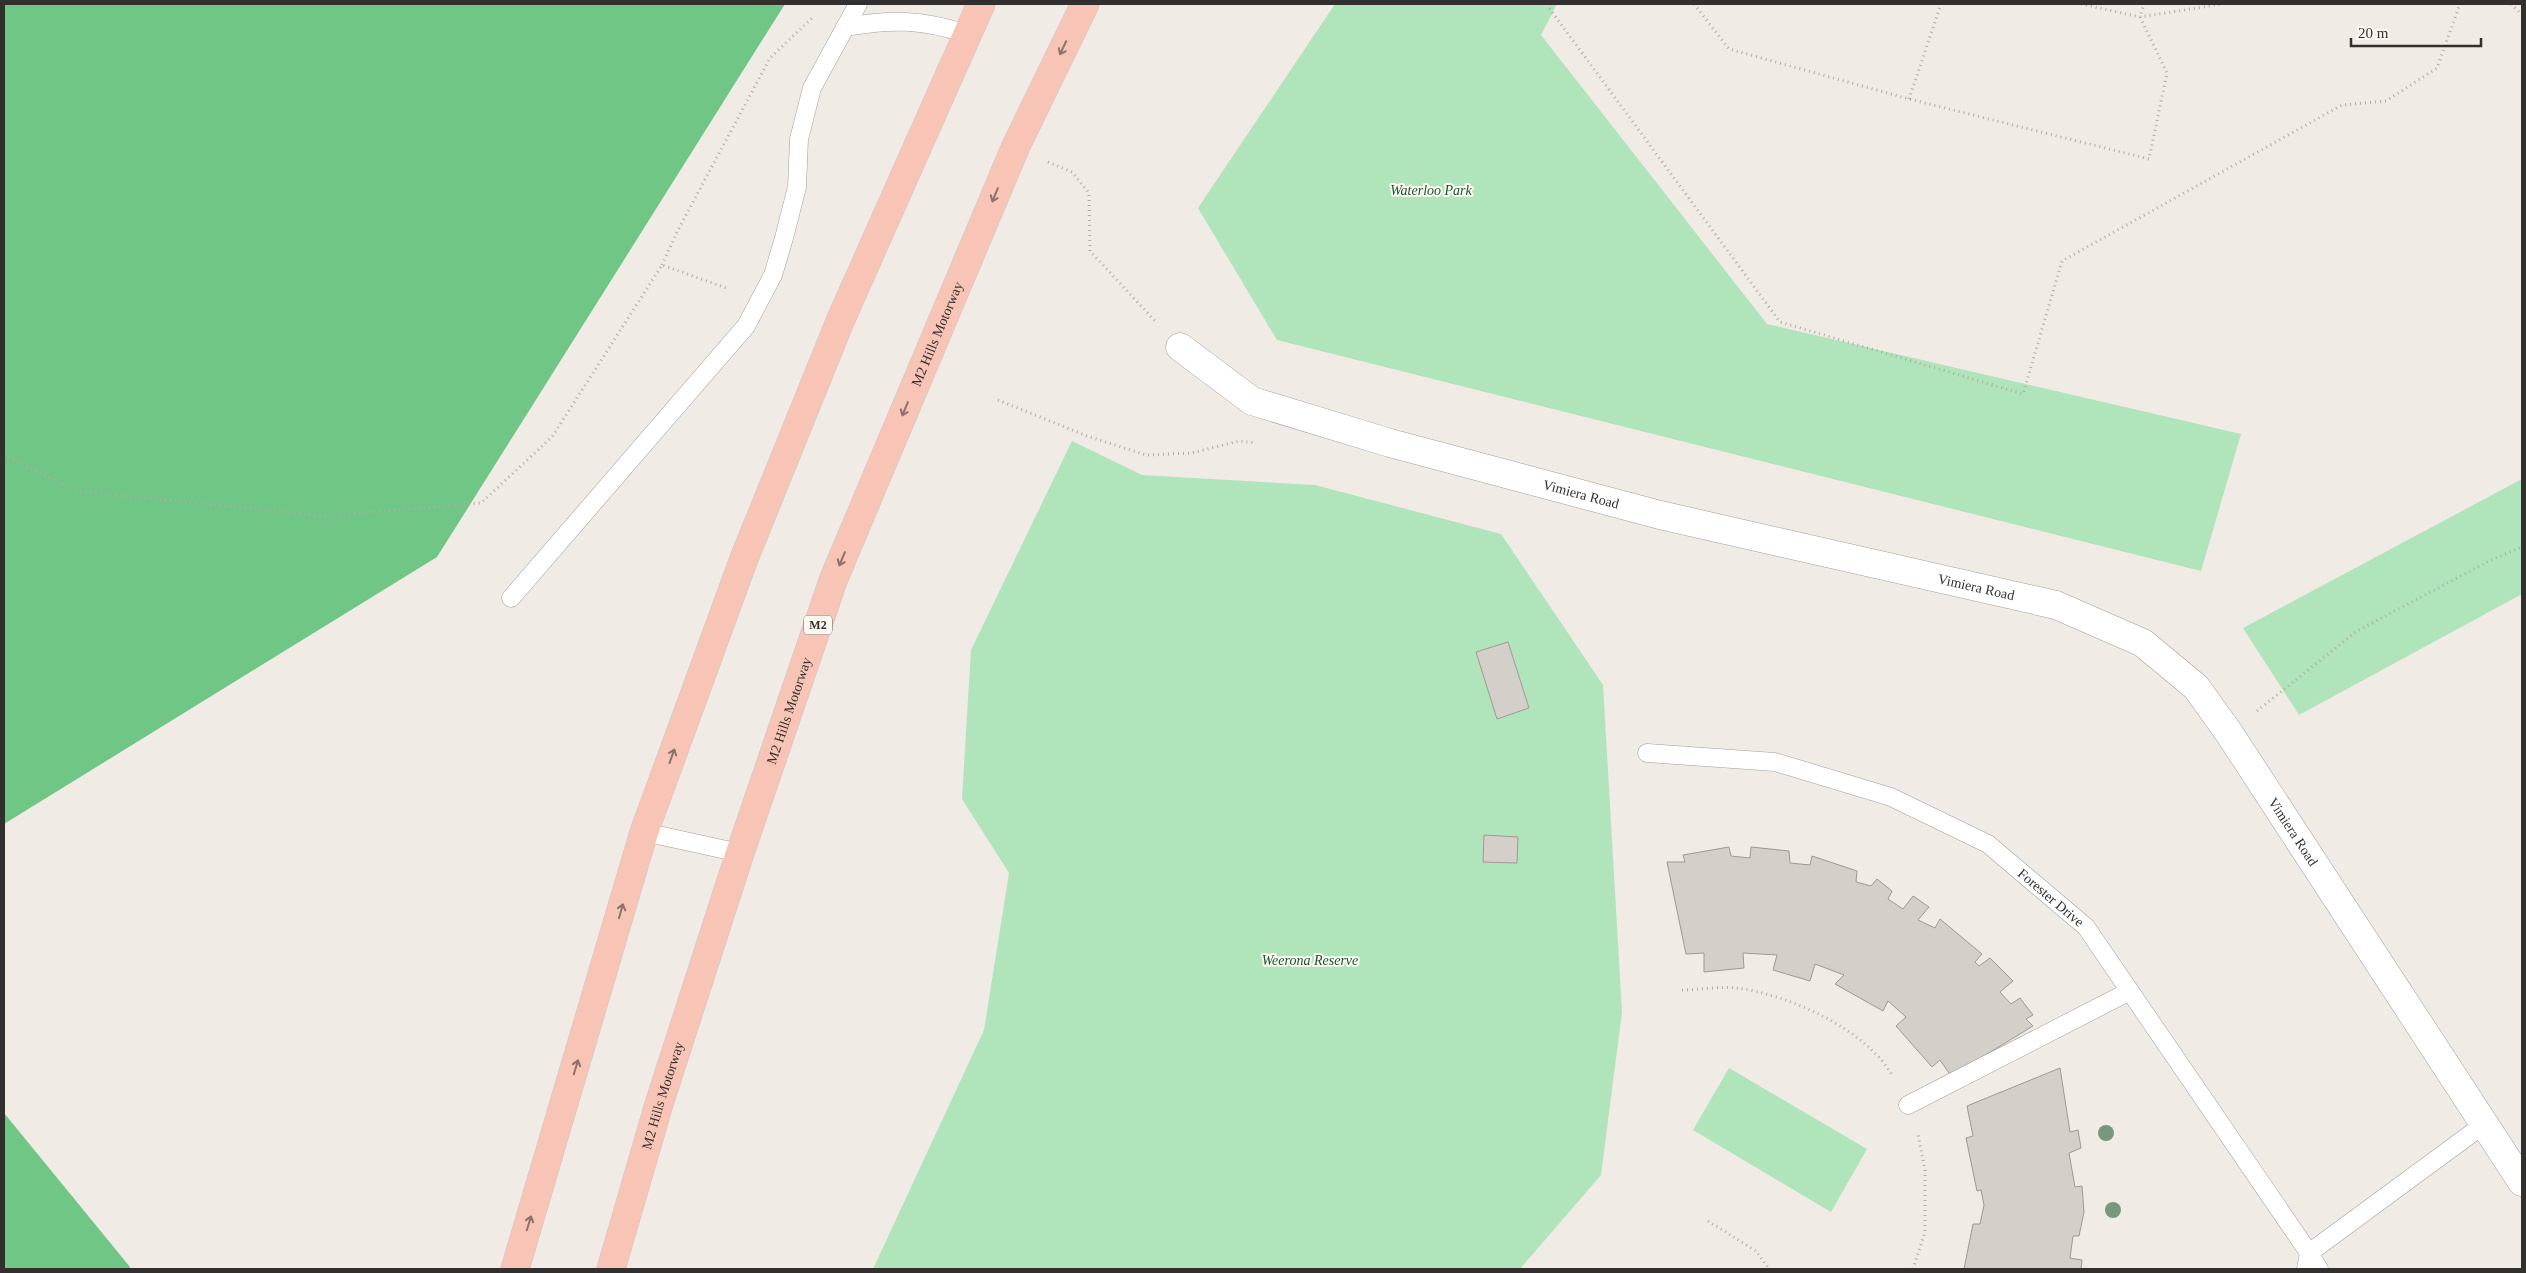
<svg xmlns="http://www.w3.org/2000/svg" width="2526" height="1273" viewBox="0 0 2526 1273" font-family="'Times New Roman',serif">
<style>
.green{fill:#b0e4ba}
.forest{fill:#70c785}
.building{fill:#d5cfca;stroke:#9f9994}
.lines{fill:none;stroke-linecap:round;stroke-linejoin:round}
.lane-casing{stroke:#a39f99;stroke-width:19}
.street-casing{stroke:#a39f99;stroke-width:29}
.highway-casing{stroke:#cac9c9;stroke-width:29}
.path{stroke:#afaba6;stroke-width:3;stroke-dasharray:1 4;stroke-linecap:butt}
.lane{stroke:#fff;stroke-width:18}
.street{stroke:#fff;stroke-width:28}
.highway{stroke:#f8c4b6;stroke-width:28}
.tree{fill:#78987e}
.oneway{stroke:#8b736b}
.labels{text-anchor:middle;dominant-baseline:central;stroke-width:4;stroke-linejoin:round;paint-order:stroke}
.shield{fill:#fdf9f2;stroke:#6f6c69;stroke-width:1}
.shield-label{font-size:12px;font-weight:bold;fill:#32302e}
.park-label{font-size:14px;font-style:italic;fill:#16552a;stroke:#fdf9f2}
.street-label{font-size:14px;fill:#32302e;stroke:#fdf9f2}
</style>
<rect width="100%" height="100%" fill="#f0ebe5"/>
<path class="green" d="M1335 4H1557L1541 35 1767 324 2241 434 2201 571 1277 340 1198 208Z
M1072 441 1142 475 1315 485 1501 534 1603 685 1622 1012 1601 1175 1520 1269H873L984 1030 1009 873 962 799 971 650Z
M2522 479V594L2299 715 2243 628Z
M1729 1068 1867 1149 1831 1212 1693 1130Z"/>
<path class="forest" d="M4 4H785L437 557 4 824Z
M4 1113 130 1267V1269H4Z"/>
<path class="building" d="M1508 642 1529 708 1497 719 1476 652Z
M1484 835 1518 837 1517 863 1483 862Z
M1729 847 1731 856 1750 858 1751 847 1789 851 1790 863 1810 865 1812 856 1857 871 1856 882 1871 886 1877 879 1892 891 1888 899 1903 909 1913 896 1929 907 1918 920 1935 928 1940 919 1982 954 1975 962 1979 966 1990 958 2013 981 2000 992 2011 1004 2020 998 2033 1015 2026 1019 2033 1026 1951 1076 1940 1060 1932 1067 1896 1026 1906 1017 1888 1001 1883 1011 1835 984 1844 975 1815 964 1810 981 1773 970 1777 955 1743 953 1744 968 1704 972V953L1686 954 1667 862H1685L1683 855Z
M2060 1068 2070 1132 2078 1130 2081 1148 2069 1153 2075 1187 2082 1186 2084 1212 2079 1236H2073L2070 1258 2082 1260 2081 1269H1964L1973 1224H1980L1984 1205 1981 1190 1977 1191 1966 1138 1973 1136 1967 1106Z"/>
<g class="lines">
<g class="lane-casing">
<g id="lane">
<path d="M845 27C892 19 921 19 967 34"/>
<path d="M511 598 746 326 773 275 784 238 797 187 799 139 812 88 858 4"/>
<path id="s1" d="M1647 753 1775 762 1891 797 1988 844 2086 927 2309 1253 2306 1269"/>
<path d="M644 832 740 853"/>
<path d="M1908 1105 2130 991"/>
<path d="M2319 1269 2309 1253 2483 1125"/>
</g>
</g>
<g class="street-casing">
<g id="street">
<path id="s2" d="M1180 347 1252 401 1390 443 1660 515 2056 605 2143 643 2196 687 2229 733 2522 1182"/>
</g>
</g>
<g class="highway-casing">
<g id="highway">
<path d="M515 1269 644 832 745 556 841 319 981 4"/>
<path id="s3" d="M611 1269 659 1104 740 853 834 578 1016 146 1085 4"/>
</g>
</g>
<path class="path" d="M1551 4 1549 8 1780 322 2023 394 2062 261 2342 105 2386 101 2437 68 2460 4
M1694 4 1729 49 1909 99 2149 159 2167 73 2140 17 2144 4
M2081 4 2140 17 2222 4
M2511 4 2522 15
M1909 99 1941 4
M1048 162 1072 172 1089 193 1090 251 1155 321
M662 265 677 232 770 58 812 18
M998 400 1087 436 1146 455 1192 453 1239 441 1256 443
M4 455 76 491 324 516 481 503 552 437 662 265 729 289
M2257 711 2357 631 2491 560 2522 547
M1682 990C1700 990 1719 986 1736 988 1788 994 1868 1030 1893 1077
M1708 1221 1756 1251 1769 1269
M1913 1269 1925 1232V1170L1918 1134"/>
<use href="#lane" class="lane"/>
<use href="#street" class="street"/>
<use href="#highway" class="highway"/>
</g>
<g class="tree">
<circle cx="2106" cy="1133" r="8"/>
<circle cx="2113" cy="1210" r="8"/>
</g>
<defs><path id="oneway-shaft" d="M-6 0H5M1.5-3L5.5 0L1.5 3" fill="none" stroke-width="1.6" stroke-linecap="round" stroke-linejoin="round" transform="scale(1.25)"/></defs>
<g class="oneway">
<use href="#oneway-shaft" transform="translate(1063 48) rotate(115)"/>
<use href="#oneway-shaft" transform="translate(995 195) rotate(113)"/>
<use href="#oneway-shaft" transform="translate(905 409) rotate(113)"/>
<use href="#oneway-shaft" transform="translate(842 559) rotate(113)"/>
<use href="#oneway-shaft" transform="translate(672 756) rotate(-70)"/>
<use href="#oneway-shaft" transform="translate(621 911) rotate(-74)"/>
<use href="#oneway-shaft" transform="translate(576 1067) rotate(-73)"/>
<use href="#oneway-shaft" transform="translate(529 1223) rotate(-73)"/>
</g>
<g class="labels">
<rect class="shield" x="804" y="615.5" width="28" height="19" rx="4"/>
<g class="shield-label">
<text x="818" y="625">M2</text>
</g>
<g class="park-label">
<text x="1431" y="190">Waterloo Park</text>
<text x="1310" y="960">Weerona Reserve</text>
</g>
<g class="street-label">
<text stroke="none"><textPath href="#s3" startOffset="991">M2 Hills Motorway</textPath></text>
<text stroke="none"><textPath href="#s2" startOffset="432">Vimiera Road</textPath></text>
<text stroke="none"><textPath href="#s2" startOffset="838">Vimiera Road</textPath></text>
<text stroke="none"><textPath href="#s3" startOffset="586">M2 Hills Motorway</textPath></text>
<text stroke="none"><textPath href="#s2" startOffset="1258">Vimiera Road</textPath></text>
<text stroke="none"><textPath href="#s1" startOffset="440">Forester Drive</textPath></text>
<text stroke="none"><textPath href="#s3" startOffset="181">M2 Hills Motorway</textPath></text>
</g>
</g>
<rect width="2526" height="1273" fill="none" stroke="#32302e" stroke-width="10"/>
<path d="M2351 38v8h130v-8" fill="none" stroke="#32302e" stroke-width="2.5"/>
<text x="2358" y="38" font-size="15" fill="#32302e" stroke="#fdf9f2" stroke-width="4" paint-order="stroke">20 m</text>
</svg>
